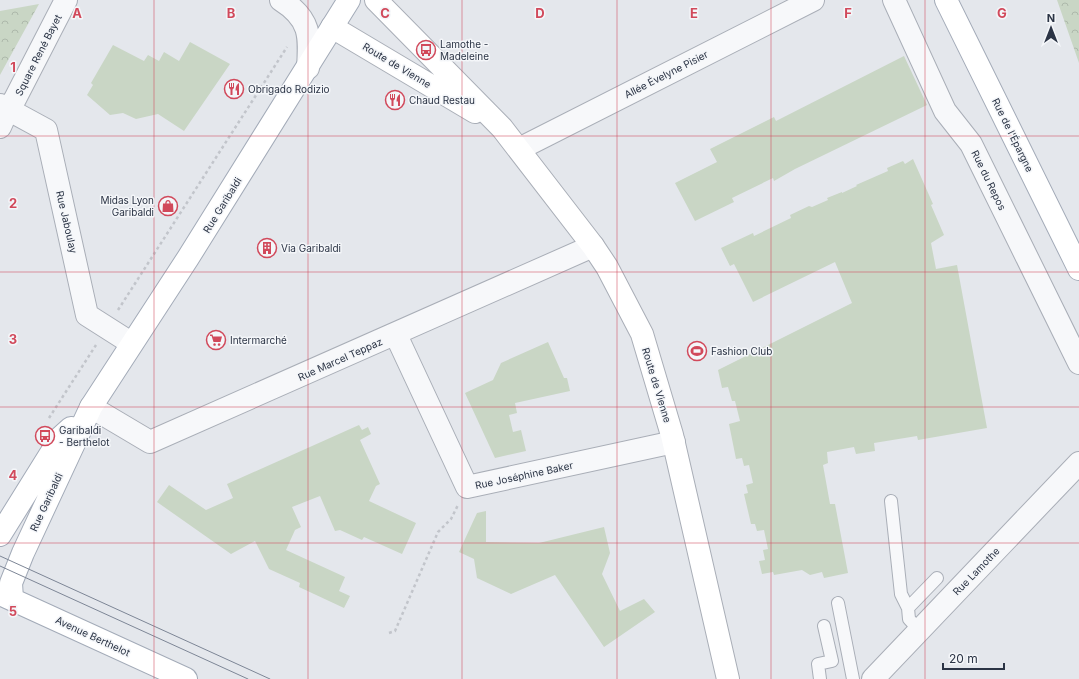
<svg xmlns="http://www.w3.org/2000/svg" width="1079" height="679" viewBox="0 0 1079 679" font-family="Inter,sans-serif">
<style>
.green{fill:#c9d6c5}
.park{fill:url(#park-crowns)}
.lines{fill:none;stroke-linecap:round;stroke-linejoin:round}
.lane-casing{stroke:#a9aeb7;stroke-width:14}
.street-casing{stroke:#a9aeb7;stroke-width:24}
.secondary-casing{stroke:#a9aeb7;stroke-width:24}
.primary-casing{stroke:#a3abb8;stroke-width:24}
.path{stroke:#c2c5cb;stroke-width:2.5;stroke-dasharray:3 3;stroke-linecap:butt}
.lane{stroke:#f7f8fa;stroke-width:12}
.street{stroke:#f7f8fa;stroke-width:22}
.secondary{stroke:#fff;stroke-width:22}
.primary{stroke:#fff;stroke-width:22}
.tram{stroke:#7d8696;stroke-width:1}
.grid{fill:none;stroke:#d1495b;stroke-width:1;stroke-opacity:0.55}
.labels{text-anchor:middle;dominant-baseline:central;stroke-width:3;stroke-linejoin:round;paint-order:stroke}
.poi-label{font-size:10px;fill:#2b3445;stroke:#f4f6f9;text-anchor:start}
.street-label{font-size:10px;fill:#2b3445;stroke:#f4f6f9}
.grid-label{font-size:13px;text-anchor:middle;font-weight:bold;fill:#d1495b;stroke:#f4f6f9;stroke-width:3;stroke-linejoin:round;paint-order:stroke}
</style>
<defs>
<pattern id="park-crowns" width="20" height="18" patternUnits="userSpaceOnUse"><rect width="20" height="18" fill="#c9d6c5"/><path d="M2 6a3 3 0 1 1 6 0M12 15a3 3 0 1 1 6 0" fill="none" stroke="#adb8ab"/></pattern>
</defs>
<rect width="100%" height="100%" fill="#e4e7ec"/>
<path class="green" d="M190 42 230 64 184 131 158 114 136 119 123 113 110 115 87 95 93 85 91 83 113 45 144 61 148 55 159 61 164 52 179 61Z
M904 56 927 105 795 169 774 181 773 178 732 198 734 202 695 221 675 183 717 162 710 149 774 117 776 121Z
M913 159 933 204 931 205 944 235 931 243 936 269 957 265 987 428 918 440 917 436 874 443 875 451 856 454 854 447 827 452 828 463 823 465 830 504H835L848 573 824 578 822 572 810 575 802 570 774 575 773 572 762 574 759 561 765 560 763 550 768 549 764 530 757 531 755 524H751L744 494 748 493 746 485 753 483 749 465 744 466 742 458 736 459 729 424 740 421 735 401H732L728 387 722 388 718 370 852 303 835 262 753 302 734 264 730 266 721 248 753 233 754 236 791 218 790 215 809 206 812 207 828 200 827 198 842 192V193L857 186 856 185 888 171 887 168 903 161 905 164Z
M548 342 564 378H567L570 391 515 403 517 413 509 415 513 432 521 430 526 451 495 458 465 393 493 380 501 363Z
M359 425 362 430 368 427 371 434 360 440 380 484 376 486 369 501 416 523 402 554 364 537 362 540 340 530 335 531 320 496 292 507 301 527 295 530 286 550 345 577 339 591 350 596 344 608 299 587 300 583 269 569 255 541 231 554 157 502 169 485 206 510 233 498 227 484Z
M486 511V542L539 543 604 527 610 553 602 574 620 611 644 599 655 612 604 647 555 575 511 594 477 578 474 559 459 552 477 513Z"/>
<path class="park" d="M1057 0H1079V63Z
M39 4 0 75V11Z"/>
<g class="lines">
<g class="lane-casing">
<path id="lane" d="M891 501 901 594 908 608
M838 603 853 679
M919 630 909 619 908 608 937 578
M820 679 818 664 832 661 824 626"/>
</g>
<g class="street-casing">
<path id="street" d="M281 0C311 19 310 36 308 68
M894 0 945 111 971 144 1079 363
M0 105 46 130 87 315 131 343
M0 127 8 109 15 99 66 0
M519 149 813 0
M396 335 467 487 674 442
M91 407 150 442 593 246
M873 679 1079 463"/>
</g>
<g class="secondary-casing">
<path id="secondary" d="M376 0 502 128 593 246 607 267 642 334 672 435 728 679
M332 27 475 112"/>
</g>
<g class="primary-casing">
<path id="primary" d="M946 0 1079 269
M0 535 61 437 71 428
M0 594 186 679
M12 599 11 583 23 553 91 407 188 258 349 0"/>
</g>
<path class="path" d="M118 310 287 47
M49 418 96 345
M389 633 395 631 438 532 451 519 458 505"/>
<use href="#lane" class="lane"/>
<use href="#street" class="street"/>
<use href="#secondary" class="secondary"/>
<use href="#primary" class="primary"/>
<path class="tram" d="M0 556 270 679
M0 566 248 679"/>
</g>
<path class="grid" d="M154 0V679M308 0V679M462 0V679M617 0V679M771 0V679M925 0V679M0 136H1079M0 272H1079M0 407H1079M0 543H1079"/>
<defs>
<g id="bus-ring" transform="scale(1)"><circle r="9.5" fill="#f4f6f9" stroke="#d1495b" stroke-width="1.5"/><path d="M-5-6H5V4H4V6H2V4H-2V6H-4V4H-5ZM-3.5-4V0h7V-4ZM-3.5 1.2v1.5H-2V1.2ZM2 1.2v1.5H3.5V1.2Z" fill="#d1495b"/></g>
<g id="restaurant-ring" transform="scale(1)"><circle r="9.5" fill="#f4f6f9" stroke="#d1495b" stroke-width="1.5"/><path d="M-5-6h1v4h1v-4h1v4h1v-4h1v5L-1.5 .5V6h-2V.5L-5-1ZM5-6V6H3V1.5H1.5Q1.5-4 5-6Z" fill="#d1495b"/></g>
<g id="shop-ring" transform="scale(1)"><circle r="9.5" fill="#f4f6f9" stroke="#d1495b" stroke-width="1.5"/><path d="M-5-2.5h2.3a2.7 3.5 0 0 1 5.4 0H5L5.5 6h-11ZM-1.5-2.5h3a1.5 2.3 0 0 0-3 0Z" fill="#d1495b"/></g>
<g id="building-ring" transform="scale(1)"><circle r="9.5" fill="#f4f6f9" stroke="#d1495b" stroke-width="1.5"/><path d="M-4-6H4V6H1V3H-1V6H-4ZM-2.5-4.3h1.7v1.8h-1.7ZM.8-4.3h1.7v1.8H.8ZM-2.5-1h1.7V.8h-1.7ZM.8-1h1.7V.8H.8Z" fill="#d1495b"/></g>
<g id="supermarket-ring" transform="scale(1)"><circle r="9.5" fill="#f4f6f9" stroke="#d1495b" stroke-width="1.5"/><path d="M-6-5.5h2.5l.6 2H6L4.5 2H-2.5L-4.4-4H-6ZM-1.5 3.2a1.3 1.3 0 1 0 .1 0ZM3 3.2a1.3 1.3 0 1 0 .1 0Z" fill="#d1495b"/></g>
<g id="stadium-ring" transform="scale(1)"><circle r="9.5" fill="#f4f6f9" stroke="#d1495b" stroke-width="1.5"/><path d="M0-5a6.5 5 0 1 0 0 10a6.5 5 0 1 0 0-10ZM-3.5-1.8h7v3.6h-7Z" fill="#d1495b"/></g>
</defs>
<g fill-rule="evenodd">
<use href="#bus-ring" x="426" y="50"/>
<use href="#restaurant-ring" x="234" y="89"/>
<use href="#restaurant-ring" x="395" y="100"/>
<use href="#shop-ring" x="168" y="206"/>
<use href="#building-ring" x="267" y="248"/>
<use href="#supermarket-ring" x="216" y="340"/>
<use href="#stadium-ring" x="697" y="351"/>
<use href="#bus-ring" x="45" y="436"/>
</g>
<g class="labels">
<g class="poi-label">
<text x="440" y="44">Lamothe -<tspan x="440" dy="12">Madeleine</tspan></text>
<text x="248" y="89">Obrigado Rodizio</text>
<text x="409" y="100">Chaud Restau</text>
<text x="154" y="200" text-anchor="end">Midas Lyon<tspan x="154" dy="12">Garibaldi</tspan></text>
<text x="281" y="248">Via Garibaldi</text>
<text x="230" y="340">Intermarché</text>
<text x="711" y="351">Fashion Club</text>
<text x="59" y="430">Garibaldi<tspan x="59" dy="12">- Berthelot</tspan></text>
</g>
<g class="street-label">
<text transform="translate(38 55) rotate(-63)">Square René Bayet</text>
<text transform="translate(397 65) rotate(31)">Route de Vienne</text>
<text transform="translate(666 74) rotate(-27)">Allée Évelyne Pisier</text>
<text transform="translate(1013 135) rotate(64)">Rue de l'Épargne</text>
<text transform="translate(989 180) rotate(64)">Rue du Repos</text>
<text transform="translate(222 205) rotate(-58)">Rue Garibaldi</text>
<text transform="translate(67 222) rotate(77)">Rue Jaboulay</text>
<text transform="translate(340 359) rotate(-24)">Rue Marcel Teppaz</text>
<text transform="translate(657 385) rotate(73)">Route de Vienne</text>
<text transform="translate(524 475) rotate(-12)">Rue Joséphine Baker</text>
<text transform="translate(46 502) rotate(-65)">Rue Garibaldi</text>
<text transform="translate(976 571) rotate(-46)">Rue Lamothe</text>
<text transform="translate(93 636) rotate(25)">Avenue Berthelot</text>
</g>
</g>
<g class="grid-label">
<text x="77" y="18">A</text>
<text x="231" y="18">B</text>
<text x="385" y="18">C</text>
<text x="540" y="18">D</text>
<text x="694" y="18">E</text>
<text x="848" y="18">F</text>
<text x="1002" y="18">G</text>
<text x="13" y="72">1</text>
<text x="13" y="208">2</text>
<text x="13" y="344">3</text>
<text x="13" y="480">4</text>
<text x="13" y="616">5</text>
</g>
<g transform="translate(1051 28)" stroke="#f4f6f9" stroke-width="3" paint-order="stroke">
<path d="M0-3L7 15L0 10L-7 15Z" fill="#2b3445"/>
<text y="-6" font-size="11" font-weight="bold" text-anchor="middle" fill="#2b3445">N</text>
</g>
<path d="M943 663v6h61v-6" fill="none" stroke="#2b3445" stroke-width="2"/>
<text x="949" y="663" font-size="12" fill="#2b3445" stroke="#f4f6f9" stroke-width="3" paint-order="stroke">20 m</text>
</svg>
